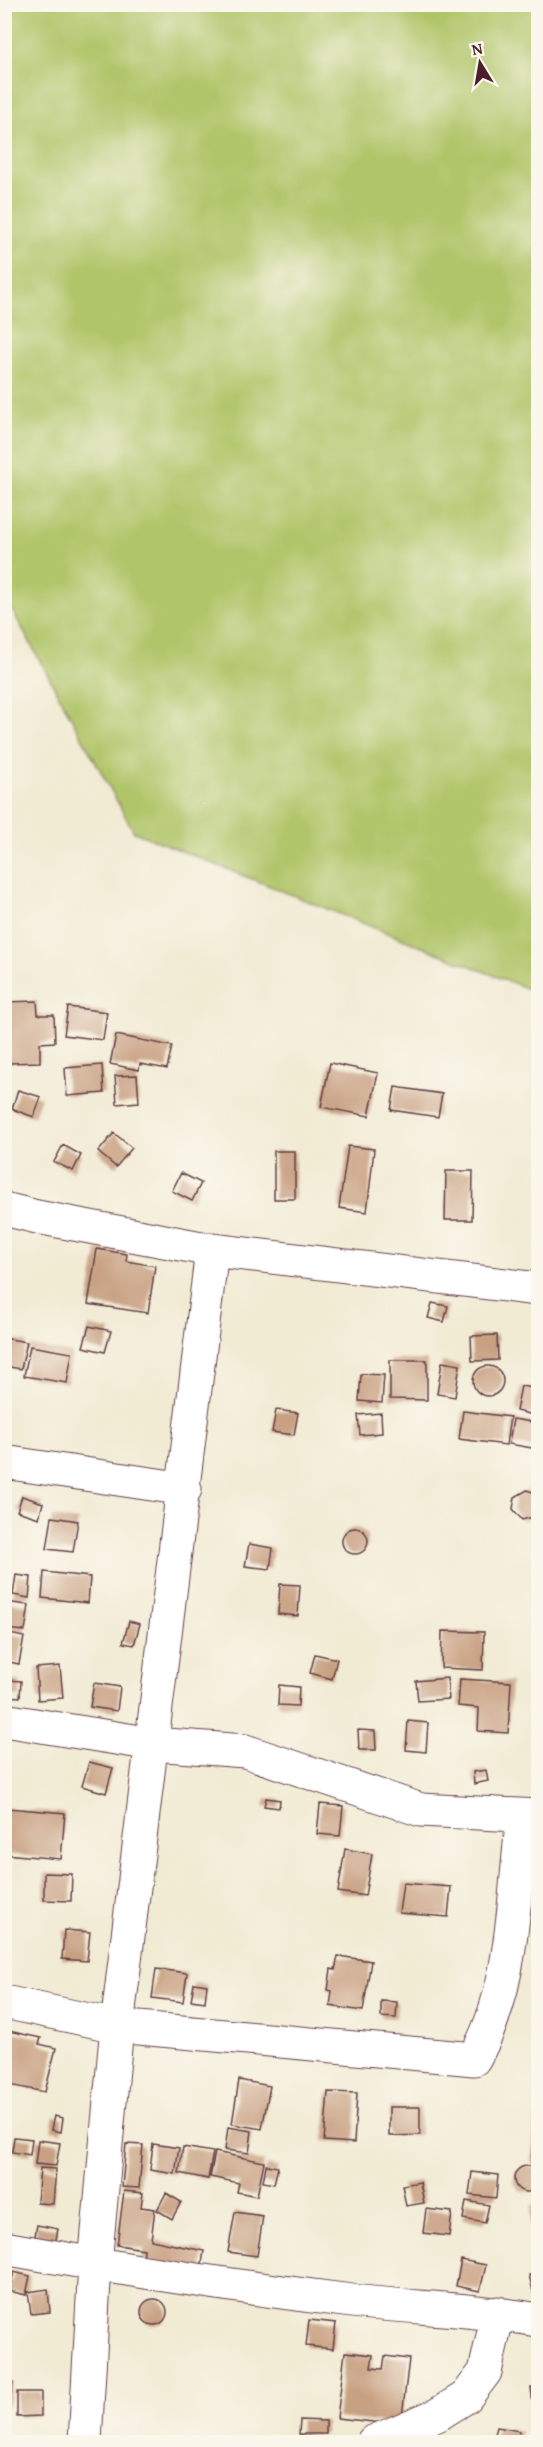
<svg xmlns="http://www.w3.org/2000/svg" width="543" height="2447" viewBox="0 0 543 2447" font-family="'Gentium Book Plus',serif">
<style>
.green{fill:#b0c569;stroke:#7d724a;stroke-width:1.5}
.building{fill:#c8a082}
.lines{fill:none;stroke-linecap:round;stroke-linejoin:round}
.minor-casing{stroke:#633e44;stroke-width:35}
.minor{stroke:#fff;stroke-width:33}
</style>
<rect width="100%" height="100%" fill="#fbf7ec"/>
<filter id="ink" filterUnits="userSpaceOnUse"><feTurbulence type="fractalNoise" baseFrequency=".0167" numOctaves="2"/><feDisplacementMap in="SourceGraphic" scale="12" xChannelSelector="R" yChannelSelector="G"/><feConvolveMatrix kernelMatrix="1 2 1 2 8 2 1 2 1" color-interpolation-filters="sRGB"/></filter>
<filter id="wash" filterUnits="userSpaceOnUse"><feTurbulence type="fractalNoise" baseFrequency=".008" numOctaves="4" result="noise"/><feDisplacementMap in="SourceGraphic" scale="24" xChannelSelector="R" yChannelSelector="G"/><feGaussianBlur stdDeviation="1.35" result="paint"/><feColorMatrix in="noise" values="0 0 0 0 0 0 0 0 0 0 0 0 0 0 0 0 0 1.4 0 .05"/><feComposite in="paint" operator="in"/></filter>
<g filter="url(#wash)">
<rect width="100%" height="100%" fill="#f1ebd4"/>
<path class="green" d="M4 5H538V993L134 832 5 597Z"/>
<g id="blocks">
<path class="building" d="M37 1001 38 1015H54L55 1042 40 1043V1062L8 1063 6 1002Z
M68 1007 107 1012 103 1040 64 1035Z
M116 1035 172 1046 167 1069 140 1064 139 1070 110 1064Z
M330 1063 378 1073 369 1116 321 1107Z
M102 1065 104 1093 67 1096 65 1068Z
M137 1075 139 1102 117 1104 115 1076Z
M395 1087 442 1094 438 1117 391 1110Z
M18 1090 41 1097 34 1117 12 1109Z
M114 1133 132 1148 116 1167 98 1152Z
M63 1145 81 1155 73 1171 54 1162Z
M348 1146 374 1149 367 1212 339 1208Z
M274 1151H295V1199H274Z
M446 1171H473L472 1220H445Z
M181 1173 201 1183 192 1201 172 1191Z
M97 1249 127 1254 126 1261 155 1266 148 1313 88 1304Z
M4 1271 12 1272 6 1305 4 1304Z
M432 1303 448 1306 444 1322 428 1318Z
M89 1326 111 1331 105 1352 83 1347Z
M497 1335 498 1360 472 1361 471 1336Z
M4 1338 27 1342 21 1369 4 1366Z
M30 1346 72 1353 67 1383 24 1376Z
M390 1360H427V1400L390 1399Z
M442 1362 460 1365 455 1397 437 1394Z
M473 1381a15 15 0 1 1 30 0a15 15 0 1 1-30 0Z
M361 1374 384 1375 382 1403 359 1401Z
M521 1386 538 1389V1416L516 1411Z
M276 1410 298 1413 294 1435 272 1432Z
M463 1411 510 1417 506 1445 459 1439Z
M381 1413 382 1433 360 1435 358 1415Z
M513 1419 538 1423V1449L509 1444Z
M527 1490 538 1494V1510L533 1517 522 1520 513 1509 515 1497Z
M22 1496 43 1503 39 1518 17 1511Z
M52 1517 78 1521 73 1552 47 1549Z
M342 1541a13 13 0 1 1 26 0a13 13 0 1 1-26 0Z
M249 1544 273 1548 270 1569 245 1566Z
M44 1572 90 1577 88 1603 42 1598Z
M16 1575 31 1577 29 1598 13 1595Z
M280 1584 300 1585 298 1616 278 1614Z
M4 1602 29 1605 25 1631 4 1629Z
M129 1621 140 1624 134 1645 123 1643Z
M442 1631 484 1632 483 1670 441 1668Z
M5 1633 24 1637 19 1664 4 1661Z
M315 1654 337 1659 332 1679 310 1673Z
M60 1666 63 1698 38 1700 36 1668Z
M447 1678 449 1699 418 1701 416 1681Z
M460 1679 511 1682 508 1733 478 1731 479 1708 458 1706Z
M7 1680 21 1681 20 1697 6 1696Z
M94 1683 120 1687 117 1711 90 1707Z
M279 1685 299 1687 298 1706 278 1705Z
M408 1721 428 1723 426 1752 406 1750Z
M358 1730 375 1731 376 1750H359Z
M89 1762 113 1768 106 1793 82 1786Z
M486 1770 488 1781 474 1784 473 1772Z
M266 1798 280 1800 279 1808 264 1806Z
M320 1804 343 1806 340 1836 317 1834Z
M7 1808 65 1813 61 1859 4 1854Z
M345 1849 372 1854 365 1896 338 1892Z
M44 1873 72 1874 71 1901 44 1900Z
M403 1883 451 1887 448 1917 399 1913Z
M64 1930 90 1932 87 1961 62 1959Z
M338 1956 371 1961 363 2011 330 2006 332 1991 328 1990 331 1969 335 1970Z
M156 1969 187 1973 183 2002 152 1998Z
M194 1983 207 1985 205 2002 191 2000Z
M381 2001 397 2002 396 2018 381 2017Z
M4 2030 41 2038 39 2044 56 2048 45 2092 4 2084Z
M239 2080 270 2086 262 2129 232 2124Z
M328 2092 357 2093 354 2143 324 2141Z
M389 2107H420V2135L389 2136Z
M54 2116 63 2118 61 2132 51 2130Z
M536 2116 538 2117V2164L531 2163Z
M228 2127 252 2131 249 2153 225 2150Z
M14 2137 32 2139 30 2155 12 2152Z
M38 2140 60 2143 56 2166 35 2164Z
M126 2144 143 2145 139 2188 122 2187Z
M153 2144 179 2148 175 2174 150 2170Z
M183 2147 213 2152 208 2179 179 2173Z
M215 2152 264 2162 257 2196 237 2192 239 2183 210 2177Z
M266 2165 278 2167 274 2184 263 2182Z
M514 2179a13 13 0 1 1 26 0a13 13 0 1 1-26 0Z
M40 2168 56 2169 53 2204 37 2203Z
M472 2172 498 2175 496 2198 469 2195Z
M420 2182 424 2203 406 2206 402 2185Z
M124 2191 143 2193 141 2207 155 2209 151 2240 204 2251 201 2269 143 2261 144 2249 117 2245Z
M166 2193 181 2202 172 2219 157 2210Z
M466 2201 489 2205 485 2223 463 2219Z
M531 2205H538V2237L532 2238Z
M426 2209 452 2212 449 2236 423 2233Z
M235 2212 263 2216 257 2256 228 2252Z
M37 2225 58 2229 55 2245 34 2241Z
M461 2260 486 2265 480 2291 456 2286Z
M14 2272 30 2276 26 2295 9 2291Z
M538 2273V2294L534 2295 529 2275Z
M48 2289 50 2312 31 2314 28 2292Z
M141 2312a13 13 0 1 1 26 0a13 13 0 1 1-26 0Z
M309 2320 336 2323 333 2349 306 2346Z
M345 2352 373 2355 371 2368 383 2369 385 2356 409 2359 401 2425 337 2418Z
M4 2382 13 2383 8 2406 4 2405Z
M538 2387V2404L533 2405 531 2388Z
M17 2392H41V2416L17 2417Z
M300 2420 326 2421V2434H299Z
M497 2427 520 2431 518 2442H493Z
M300 2436 327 2439V2442H299Z"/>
</g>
</g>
<g filter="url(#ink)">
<use href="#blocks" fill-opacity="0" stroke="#633e44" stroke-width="1.5"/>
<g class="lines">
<g class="minor-casing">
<path id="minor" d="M4 1209 37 1217 212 1250 538 1289
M4 1462 185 1489
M4 1720 153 1744 245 1751 421 1810 538 1816
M4 2002 117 2026 474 2059C515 1988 513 1896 523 1816
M4 2248C120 2269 236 2287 352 2301 414 2308 477 2309 538 2320
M85 2442 95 2264 117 2026 212 1250
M373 2442 437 2415 466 2397 485 2372 498 2313"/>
</g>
<use href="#minor" class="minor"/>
</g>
</g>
<rect width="543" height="2447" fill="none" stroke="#fbf7ec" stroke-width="24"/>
<g transform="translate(480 63) rotate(349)" stroke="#fbf7ec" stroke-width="4.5" paint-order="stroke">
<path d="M0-4.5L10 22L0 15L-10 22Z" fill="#4a1f2b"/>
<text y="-9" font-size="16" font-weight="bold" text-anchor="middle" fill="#4a1f2b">N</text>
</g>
</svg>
